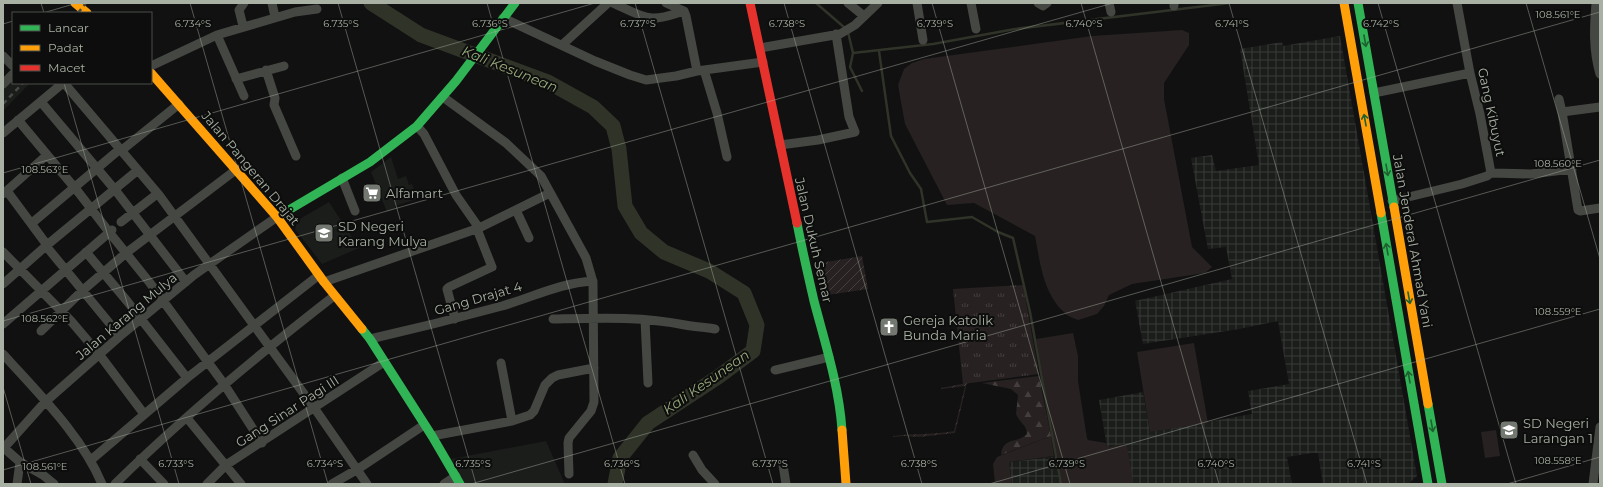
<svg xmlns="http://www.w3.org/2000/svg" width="1603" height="487" viewBox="0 0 1603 487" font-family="Montserrat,sans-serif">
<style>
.built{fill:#1b1d1b}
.industrial{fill:url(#industrial-grid)}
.grass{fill:#272121}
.forest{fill:url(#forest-firs)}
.park{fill:url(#park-tufts)}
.garden{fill:url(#garden-furrows)}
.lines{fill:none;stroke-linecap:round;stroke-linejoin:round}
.stream{stroke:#2f3328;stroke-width:2.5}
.river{stroke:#2f3328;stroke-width:15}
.street{stroke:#454743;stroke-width:9}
.fast{stroke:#30b455;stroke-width:9}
.slow{stroke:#ff9f0a;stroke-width:9}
.jam{stroke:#e5322d;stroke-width:9}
.rail{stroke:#464845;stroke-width:2.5;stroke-dasharray:5 4;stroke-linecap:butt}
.oneway{stroke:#1e6030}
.ticks{fill:none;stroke:#a8b1a3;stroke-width:1;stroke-opacity:0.45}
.labels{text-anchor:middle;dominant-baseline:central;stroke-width:4;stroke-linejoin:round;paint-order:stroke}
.street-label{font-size:13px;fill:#a8b1a3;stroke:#0c0d0c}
.poi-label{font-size:13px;fill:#a8b1a3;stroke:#0c0d0c;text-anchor:start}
.water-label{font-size:14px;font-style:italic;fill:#98a97d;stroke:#0c0d0c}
.ticks-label{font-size:10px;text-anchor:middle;fill:#a8b1a3;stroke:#0c0d0c;stroke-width:4;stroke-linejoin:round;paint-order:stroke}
</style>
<defs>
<pattern id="industrial-grid" width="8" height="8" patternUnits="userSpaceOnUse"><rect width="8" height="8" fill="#1b1d1b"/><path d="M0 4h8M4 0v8" fill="none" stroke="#393b39"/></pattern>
<pattern id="forest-firs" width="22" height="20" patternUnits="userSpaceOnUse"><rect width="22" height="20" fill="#272121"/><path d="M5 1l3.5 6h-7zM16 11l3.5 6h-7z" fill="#443f3e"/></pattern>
<pattern id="park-tufts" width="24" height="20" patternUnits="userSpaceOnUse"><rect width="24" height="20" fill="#272121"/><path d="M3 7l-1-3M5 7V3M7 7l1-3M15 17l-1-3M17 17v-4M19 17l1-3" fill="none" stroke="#443f3e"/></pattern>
<pattern id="garden-furrows" width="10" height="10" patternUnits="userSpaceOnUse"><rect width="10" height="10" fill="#272121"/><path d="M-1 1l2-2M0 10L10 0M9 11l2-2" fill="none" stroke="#443f3e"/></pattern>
</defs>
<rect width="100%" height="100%" fill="#111"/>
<path class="built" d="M13 77V83H30L3 111V87Z
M391 157 398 179 406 176 409 185 412 184 417 199 395 206V209L387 212 371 172Z
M329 202 359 248 322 264 295 229 298 220Z
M546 441 565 484H465L451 459Z"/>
<path class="industrial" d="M1340 36 1417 476 1409 483 1403 484H1323L1318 453H1312L1287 457 1292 484H1132L1127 444 1107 447 1099 400 1143 392 1150 432 1252 414 1248 391 1289 384 1278 321 1239 329 1143 344 1135 301 1232 279 1226 247 1208 249 1191 158 1212 155 1216 171 1259 165 1240 49 1282 42 1283 46Z
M1057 456 1062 484H1012L1009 462Z"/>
<path class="grass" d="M1182 30 1189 33V45L1164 83V99L1192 247 1212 267 1205 273 1132 284 1109 295 1104 306 1097 314 1078 320C1073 318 1067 316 1064 312 1043 293 1040 262 1035 236L974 203 947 205 905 124 898 85 904 69 912 63 924 59 1092 36Z
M1073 333 1078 356V381L1087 438 1088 440 1106 443 1107 447 1127 444 1133 483 1132 484H1062L1036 339Z
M1194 343 1208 423 1150 432 1137 352Z
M1496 430 1500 456 1485 458 1481 432Z
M1051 436 1054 456 1009 462 1012 484H995L993 464 997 457Z"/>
<path class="forest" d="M1039 376 1051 436 1001 455C1003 436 1017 444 1027 434 1027 425 1019 422 1016 414L1018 395 1011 389 982 383Z"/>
<path class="park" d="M1023 285 1039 374 963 384 953 289Z"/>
<path class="garden" d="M862 256 868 289 827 295 820 263Z
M967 383 955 433 919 437 903 436 893 437 894 436C913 433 934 435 954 431L965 386 942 389 941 388Z"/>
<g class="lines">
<path class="stream" d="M816 3 845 28
M848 32 853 53 933 44 1015 29 1230 3
M879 51 891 136 910 173 921 189 927 222 972 217 998 232 1013 238 1030 312 1061 484
M853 53 850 67 862 91"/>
<path class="river" d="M371 3 421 35 548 82 593 107 613 126 619 149 625 206 641 233 664 252 709 271 744 293 757 325 753 351 718 377 648 423 620 458 615 484"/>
<path class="street" d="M272 3 275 17
M613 3C625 8 639 17 652 18 662 19 674 14 684 11
M666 3 684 11 686 16 697 71
M848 3 864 16
M917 3 923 40
M971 3 976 29
M1038 3 1043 6 1047 3
M1109 3 1111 12
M1174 3V6
M1596 3C1594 28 1593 50 1600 74
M503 18 595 61 630 75 646 80 676 76 697 71 763 62
M243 26 239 10 244 3
M217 35 244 96
M562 45 608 3
M760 48 840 34 855 25 878 3
M3 56 13 66
M151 66 217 35 295 12 317 9
M266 70 275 98 274 105 296 156
M704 70 717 113 727 157
M236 79 284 66
M64 83 159 195 315 409 367 484
M3 84 13 74
M1374 93 1470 73
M443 97 506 143 541 176 586 258 593 282 594 402 591 411 569 438 568 443 569 474
M1559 99 1562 112 1600 107
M41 102 116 191 186 282
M1562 112 1578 210 1580 211 1600 208
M18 120 79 193 109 232 150 283 224 384 262 443
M417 126 424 134 456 195 479 228
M3 133 63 83
M780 145 818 140 855 132 849 117 836 34
M122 150 179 104
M1491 173 1531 174 1572 169
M342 178 355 211
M3 194 47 155
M1392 201 1462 184 1487 176 1491 173 1480 114 1470 73 1457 3
M516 210 529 238
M121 222 157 194
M32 223 120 149
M47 245 138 170
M46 246 120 336
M3 252 71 321 99 354 144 414
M86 252 127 301 187 378
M324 282 479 228 550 193
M3 284 47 245 7 191
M455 319 447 289 449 287 492 267 477 229
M553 319C597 318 642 316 685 325 695 327 705 327 715 329
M645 320 648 383
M3 324 112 230
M41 331 82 291 126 253 237 169
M370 339C414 329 458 318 502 306 533 297 560 283 593 281
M3 354C38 393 82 436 102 484
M501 363 512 421
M775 370 829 357
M187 418 241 484
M432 436 512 421 530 415 534 411 545 385 552 378 558 375 594 368
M4 448 20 462 43 475 54 484
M3 449 45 402 120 336 194 275 277 217
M693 455 702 470 715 484
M140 459 164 484
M91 460 187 378 319 275
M783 465 786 484
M17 484 20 462
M115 484C184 416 258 355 334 296
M207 484 226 465 384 362
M332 484 358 469 424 425
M444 484 456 476
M1593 484 1600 427"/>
<path class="fast" d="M1358 3 1394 207
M1381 213 1428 484
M277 217 370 162 417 126 456 81 515 3
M797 223C802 249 808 275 814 301 825 343 839 386 842 430
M362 329 370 339 432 436 460 484
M1428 404 1442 484"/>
<path class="slow" d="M75 3 87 13
M1344 3 1381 213
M151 73 277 217 324 282 362 329
M1394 207 1428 404
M842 430 846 484"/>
<path class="jam" d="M750 3 797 223"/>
<path class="rail" d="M78 13 86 3
M3 104 23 83"/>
</g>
<defs><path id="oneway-shaft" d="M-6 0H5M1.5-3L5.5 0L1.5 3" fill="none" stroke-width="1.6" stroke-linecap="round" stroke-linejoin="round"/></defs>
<g class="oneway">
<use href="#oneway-shaft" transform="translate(1365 41) rotate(80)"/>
<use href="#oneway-shaft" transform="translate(1365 120) rotate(-100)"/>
<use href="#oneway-shaft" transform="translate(1387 170) rotate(80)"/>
<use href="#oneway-shaft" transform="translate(1387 249) rotate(-100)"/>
<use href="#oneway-shaft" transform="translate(1409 298) rotate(80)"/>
<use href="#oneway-shaft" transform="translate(1409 377) rotate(-100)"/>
<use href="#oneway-shaft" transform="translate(1432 426) rotate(80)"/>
</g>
<path class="ticks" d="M41 3 44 13M190 3 328 484M338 3 476 484M487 3 625 484M635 3 773 484M784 3 922 484M932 3 1070 484M1081 3 1219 484M1229 3 1367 484M1378 3 1516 484M1526 3 1600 259M43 13 77 3M3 24 13 21M64 83 179 484M3 173 595 3M3 321 1113 3M3 387 31 484M3 470 1600 12M471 484 1600 160M989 484 1600 309M1507 484 1600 457"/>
<defs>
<g id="supermarket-square" transform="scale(1)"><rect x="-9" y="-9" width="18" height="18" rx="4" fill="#737970" stroke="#0c0d0c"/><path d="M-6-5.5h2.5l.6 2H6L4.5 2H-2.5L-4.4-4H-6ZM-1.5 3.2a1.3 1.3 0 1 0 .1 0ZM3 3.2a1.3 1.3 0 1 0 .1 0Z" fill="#fff"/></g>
<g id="school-square" transform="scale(1)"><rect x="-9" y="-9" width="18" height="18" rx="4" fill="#737970" stroke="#0c0d0c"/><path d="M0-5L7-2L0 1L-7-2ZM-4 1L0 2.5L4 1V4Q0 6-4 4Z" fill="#fff"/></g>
<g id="church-square" transform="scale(1)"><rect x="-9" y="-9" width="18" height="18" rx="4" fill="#737970" stroke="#0c0d0c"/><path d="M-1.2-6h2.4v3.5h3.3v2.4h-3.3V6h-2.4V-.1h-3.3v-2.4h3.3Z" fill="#fff"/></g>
</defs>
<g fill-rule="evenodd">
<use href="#supermarket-square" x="372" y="193"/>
<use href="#school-square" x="324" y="233"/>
<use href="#church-square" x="889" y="327"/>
<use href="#school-square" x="1509" y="430"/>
</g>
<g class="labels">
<g class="street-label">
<text transform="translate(1492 112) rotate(78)">Gang Kibuyut</text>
<text transform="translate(251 168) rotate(50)">Jalan Pangeran Drajat</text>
<text transform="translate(814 240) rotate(77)">Jalan Dukuh Semar</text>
<text transform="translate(1413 241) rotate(80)">Jalan Jenderal Ahmad Yani</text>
<text transform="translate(478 298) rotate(-16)">Gang Drajat 4</text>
<text transform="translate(126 316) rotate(-40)">Jalan Karang Mulya</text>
<text transform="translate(287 411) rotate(-33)">Gang Sinar Pagi III</text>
</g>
<g class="poi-label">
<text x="386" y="193">Alfamart</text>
<text x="338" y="226">SD Negeri<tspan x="338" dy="15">Karang Mulya</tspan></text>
<text x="903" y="320">Gereja Katolik<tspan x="903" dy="15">Bunda Maria</tspan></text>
<text x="1523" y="423">SD Negeri<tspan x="1523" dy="15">Larangan 1</tspan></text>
</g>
<g class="water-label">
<text transform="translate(510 69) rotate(22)">Kali Kesunean</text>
<text transform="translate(706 382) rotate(-35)">Kali Kesunean</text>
</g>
</g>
<g class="ticks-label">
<text x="1558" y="18">108.561°E</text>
<text x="193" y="27">6.734°S</text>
<text x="341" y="27">6.735°S</text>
<text x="490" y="27">6.736°S</text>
<text x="638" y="27">6.737°S</text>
<text x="787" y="27">6.738°S</text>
<text x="935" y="27">6.739°S</text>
<text x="1084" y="27">6.740°S</text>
<text x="1232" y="27">6.741°S</text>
<text x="1381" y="27">6.742°S</text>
<text x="1558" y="167">108.560°E</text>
<text x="45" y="173">108.563°E</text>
<text x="1558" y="315">108.559°E</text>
<text x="45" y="322">108.562°E</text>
<text x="1558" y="464">108.558°E</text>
<text x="176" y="467">6.733°S</text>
<text x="325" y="467">6.734°S</text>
<text x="473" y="467">6.735°S</text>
<text x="622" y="467">6.736°S</text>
<text x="770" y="467">6.737°S</text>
<text x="919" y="467">6.738°S</text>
<text x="1067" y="467">6.739°S</text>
<text x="1216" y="467">6.740°S</text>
<text x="1364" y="467">6.741°S</text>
<text x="45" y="470">108.561°E</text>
</g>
<rect width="1603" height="487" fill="none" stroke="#a8b1a3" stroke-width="8"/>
<rect x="12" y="12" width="140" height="72" fill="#0c0d0c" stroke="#4a4f48"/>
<rect x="20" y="25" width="20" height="6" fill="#30b455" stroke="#4a4f48"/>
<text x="48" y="32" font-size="12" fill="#a8b1a3">Lancar</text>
<rect x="20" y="45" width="20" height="6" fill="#ff9f0a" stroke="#4a4f48"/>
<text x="48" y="52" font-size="12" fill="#a8b1a3">Padat</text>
<rect x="20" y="65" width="20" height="6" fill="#e5322d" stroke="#4a4f48"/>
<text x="48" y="72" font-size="12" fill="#a8b1a3">Macet</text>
</svg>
